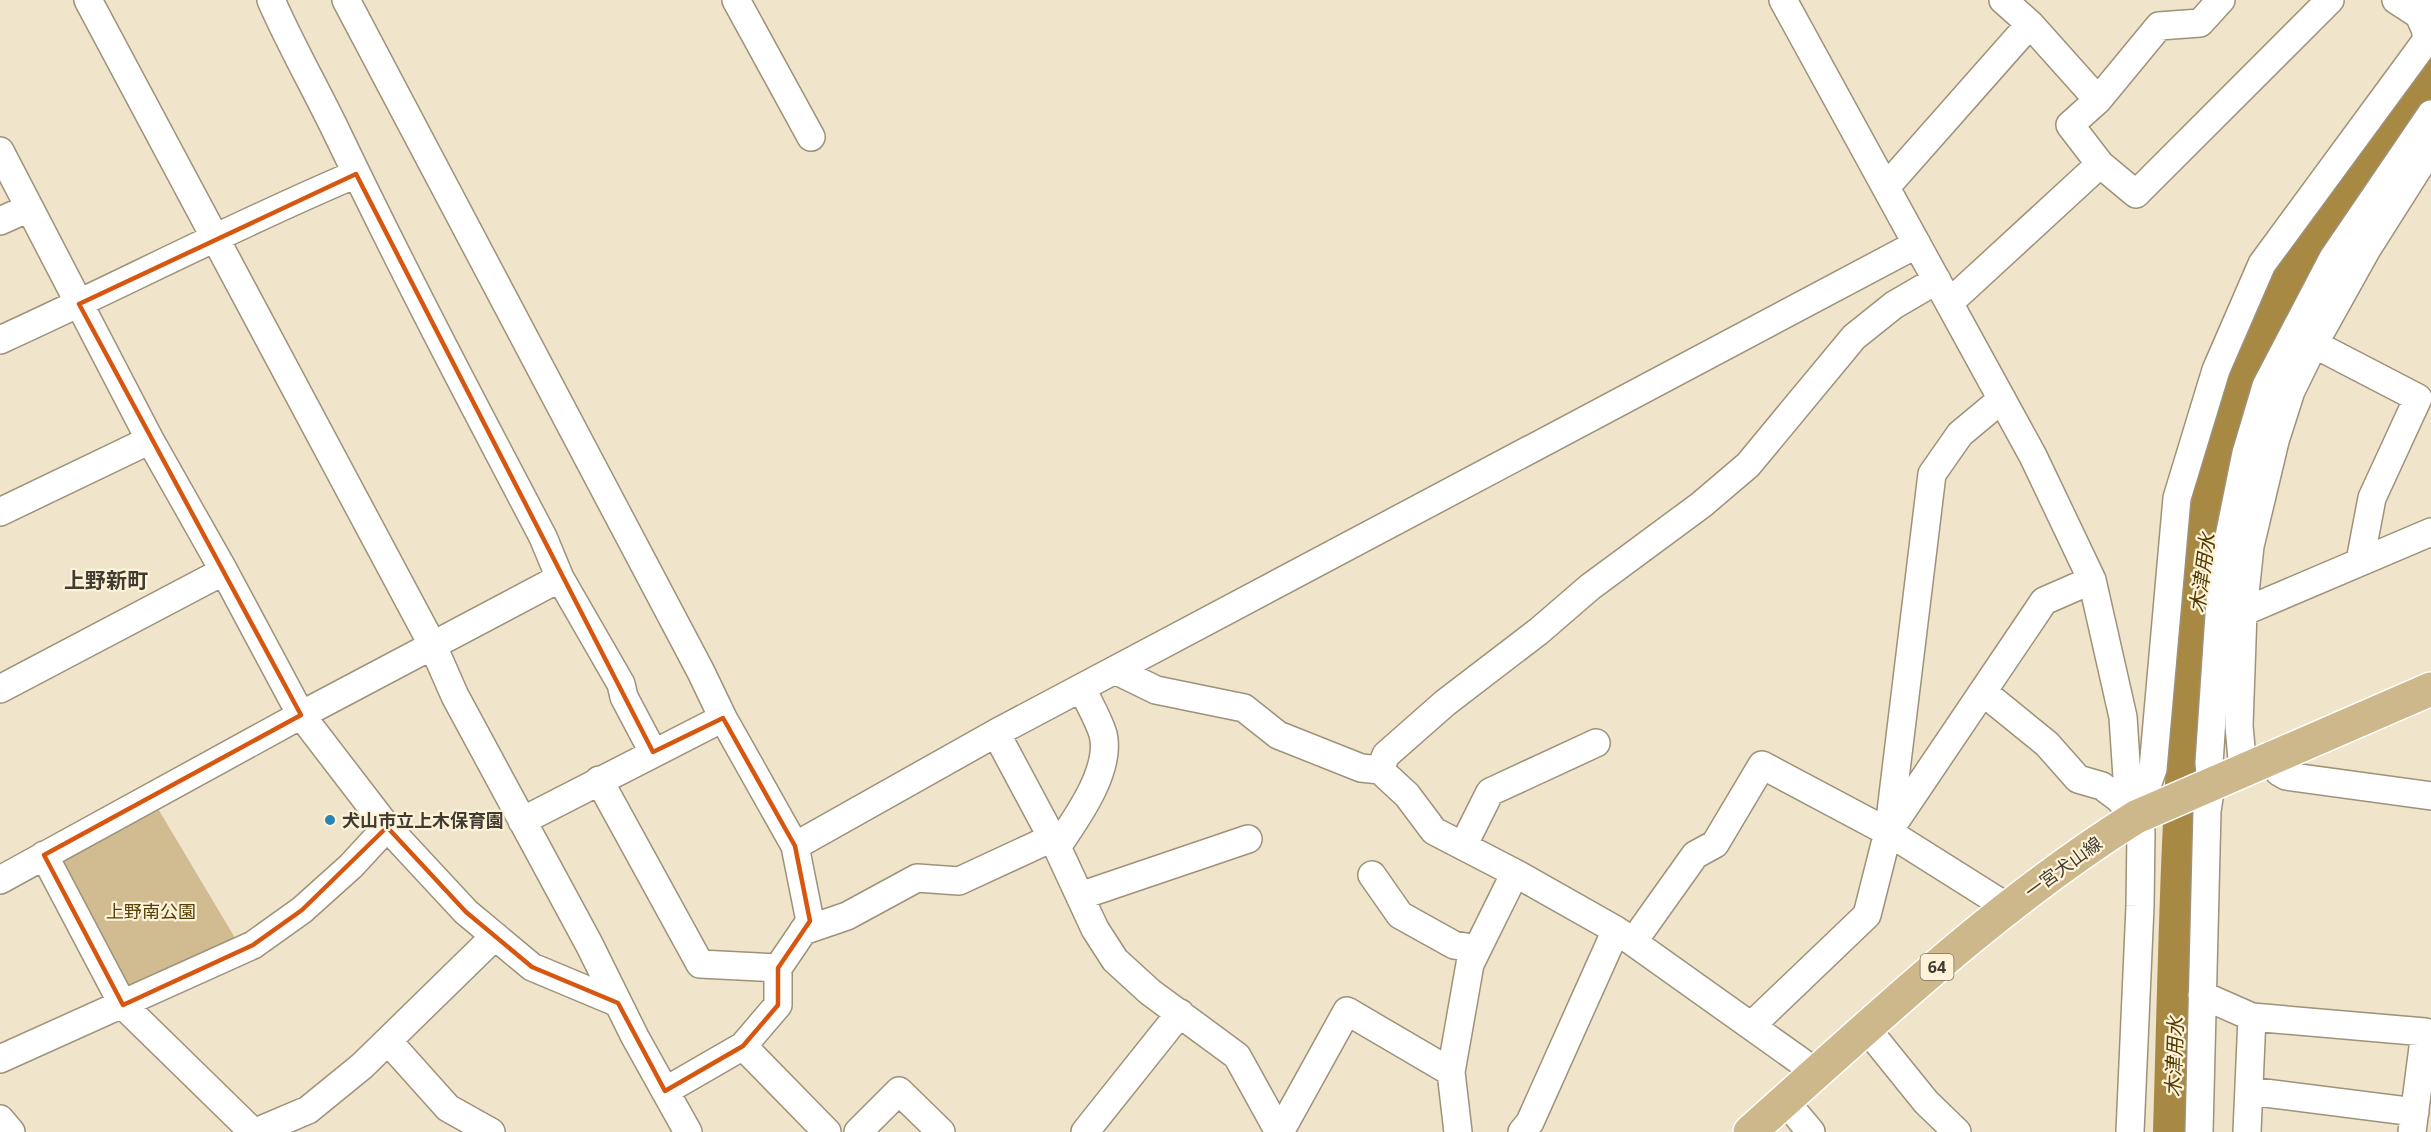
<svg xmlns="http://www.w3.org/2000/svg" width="2431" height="1132" viewBox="0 0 2431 1132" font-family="'Open Sans','Noto Sans JP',sans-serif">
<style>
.green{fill:#d1bc91}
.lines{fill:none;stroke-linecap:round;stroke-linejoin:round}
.river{stroke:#a88944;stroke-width:36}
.minor-casing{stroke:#9d927a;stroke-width:30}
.major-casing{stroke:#fff;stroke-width:36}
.minor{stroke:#fff;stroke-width:27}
.major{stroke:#ccb88b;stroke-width:33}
.marked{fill:none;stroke:#d75610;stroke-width:4.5;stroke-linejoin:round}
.poi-dot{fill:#2984b1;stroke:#fef2d8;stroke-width:2}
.labels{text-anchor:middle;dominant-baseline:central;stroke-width:4.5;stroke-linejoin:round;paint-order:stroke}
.shield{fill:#fef2d8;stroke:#7a7364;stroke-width:1.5}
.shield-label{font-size:16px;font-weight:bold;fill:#413c32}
.poi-label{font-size:18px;font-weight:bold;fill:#413c32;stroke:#fef2d8;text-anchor:start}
.street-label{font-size:18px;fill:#413c32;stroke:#fef2d8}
.park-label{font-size:18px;fill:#553f05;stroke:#fef2d8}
.water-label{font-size:20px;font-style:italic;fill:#513c01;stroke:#fef2d8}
.quarter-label{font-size:21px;font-weight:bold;fill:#413c32;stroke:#fef2d8}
</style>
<rect width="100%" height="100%" fill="#f0e4cb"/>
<path class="green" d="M154 802 241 948 125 988 60 860Z"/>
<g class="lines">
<path class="river" d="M2171 1132C2176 967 2178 801 2194 637 2202 552 2210 463 2238 382 2243 368 2251 355 2257 341 2302 245 2370 159 2431 72"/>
<g class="minor-casing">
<path id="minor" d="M88 0 433 646 455 696 589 944 635 1037 688 1132
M271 0C291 46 316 89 338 135 403 271 473 404 543 537L560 578 621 684 624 697 653 752
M346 0 701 672 723 718 795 846 810 921 778 968V1005L743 1046 665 1091
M736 0 811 137
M1783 0 2033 456 2092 580 2123 717 2127 777 2141 832 2140 906 2130 1132
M2003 0 2030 24 2098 100
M2221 0 2200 23 2159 26 2098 100 2070 125 2100 164 2136 194 2330 0
M2396 0 2419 15
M0 151 150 440 224 571 301 715 387 827 466 912 532 967 618 1003
M1886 187 2030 24
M0 221 29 208
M1949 303 2100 164
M0 340C119 286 235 225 356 174
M2314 344 2418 398 2372 498 2360 561
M0 512 150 440
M2243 612 2431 532
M1115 670 1156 690 1244 708 1278 735 1361 768 1380 770 1407 795 1434 831 1515 873
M0 689 224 571
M1983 692 2047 744 2078 779 2102 786 2118 798 2136 817
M996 733 1057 847 1095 929 1115 960 1150 992 1237 1056 1279 1132
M2272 757 2279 772 2286 776 2431 796
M1380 770 1386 755 1445 703 1539 631 1590 587 1701 505 1748 465 1854 337 1894 305 1937 280
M2243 770 2239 726 2243 612 2250 546 2275 441 2291 391 2314 344 2367 249 2431 148
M599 780 700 964 778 968
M2136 816 2153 769 2177 498 2216 370 2262 264 2426 41V31L2419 15 2431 2
M522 821 723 718
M1889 828 1932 474 1960 434 2002 399
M795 846 996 733 1917 244
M1463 846 1490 792 1596 743
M1057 847C1076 819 1112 770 1103 734 1098 718 1088 702 1082 688
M44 855 123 1005 253 1132
M1372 875 1400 915 1454 945 1477 949
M0 880 301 715 560 578
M1080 896 1248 839
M803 931 847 916 917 878 959 881 1052 838
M1619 932 1817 1073
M1633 942 1695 855 1715 844 1762 765 1888 832 2007 907
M2202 995 2252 1017 2247 1132
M2252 1017 2425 1032 2412 1132
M1751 1026 1867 915 1888 832 2044 601 2092 580
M1867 1029 1926 1102 1957 1132
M388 1041 448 1108 491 1132
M743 1046 827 1132
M0 1059 253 945 302 910 351 866 387 827
M2249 1091 2415 1112
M1785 1101 1811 1132
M0 1119 11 1132
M256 1132 308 1110 362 1066 495 936
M858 1132 899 1091 941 1132
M1085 1132 1180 1013
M1280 1132 1347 1011 1451 1072
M1458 1132 1451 1072 1470 964 1515 873 1616 930 1530 1122 1522 1132
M2199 1132 2207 811 2211 784 2209 763 2222 571 2246 453 2266 386 2333 258 2431 114"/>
</g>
<g class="major-casing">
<path id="major" d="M1750 1132C1874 1022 1995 905 2136 817L2431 689"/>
</g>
<use href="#minor" class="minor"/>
<use href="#major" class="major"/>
</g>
<path class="marked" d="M356 174 653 752 723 718 795 846 810 921 778 968V1005L743 1046 665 1091 618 1003 532 967 466 912 387 827 302 910 253 945 123 1005 44 855 301 715 79 304Z"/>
<circle class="poi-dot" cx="330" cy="820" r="6"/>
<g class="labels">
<rect class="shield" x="1920.5" y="954" width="33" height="26" rx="4.5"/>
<g class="shield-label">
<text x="1937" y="967">64</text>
</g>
<g class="poi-label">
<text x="342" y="820">犬山市立上木保育園</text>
</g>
<g class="street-label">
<text transform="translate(2063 867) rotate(-36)">一宮犬山線</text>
</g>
<g class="park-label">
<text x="151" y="911">上野南公園</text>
</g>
<g class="water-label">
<text transform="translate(2202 573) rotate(-82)">木津用水</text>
<text transform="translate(2174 1057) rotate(-88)">木津用水</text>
</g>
<g class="quarter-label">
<text x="106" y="580">上野新町</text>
</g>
</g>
</svg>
